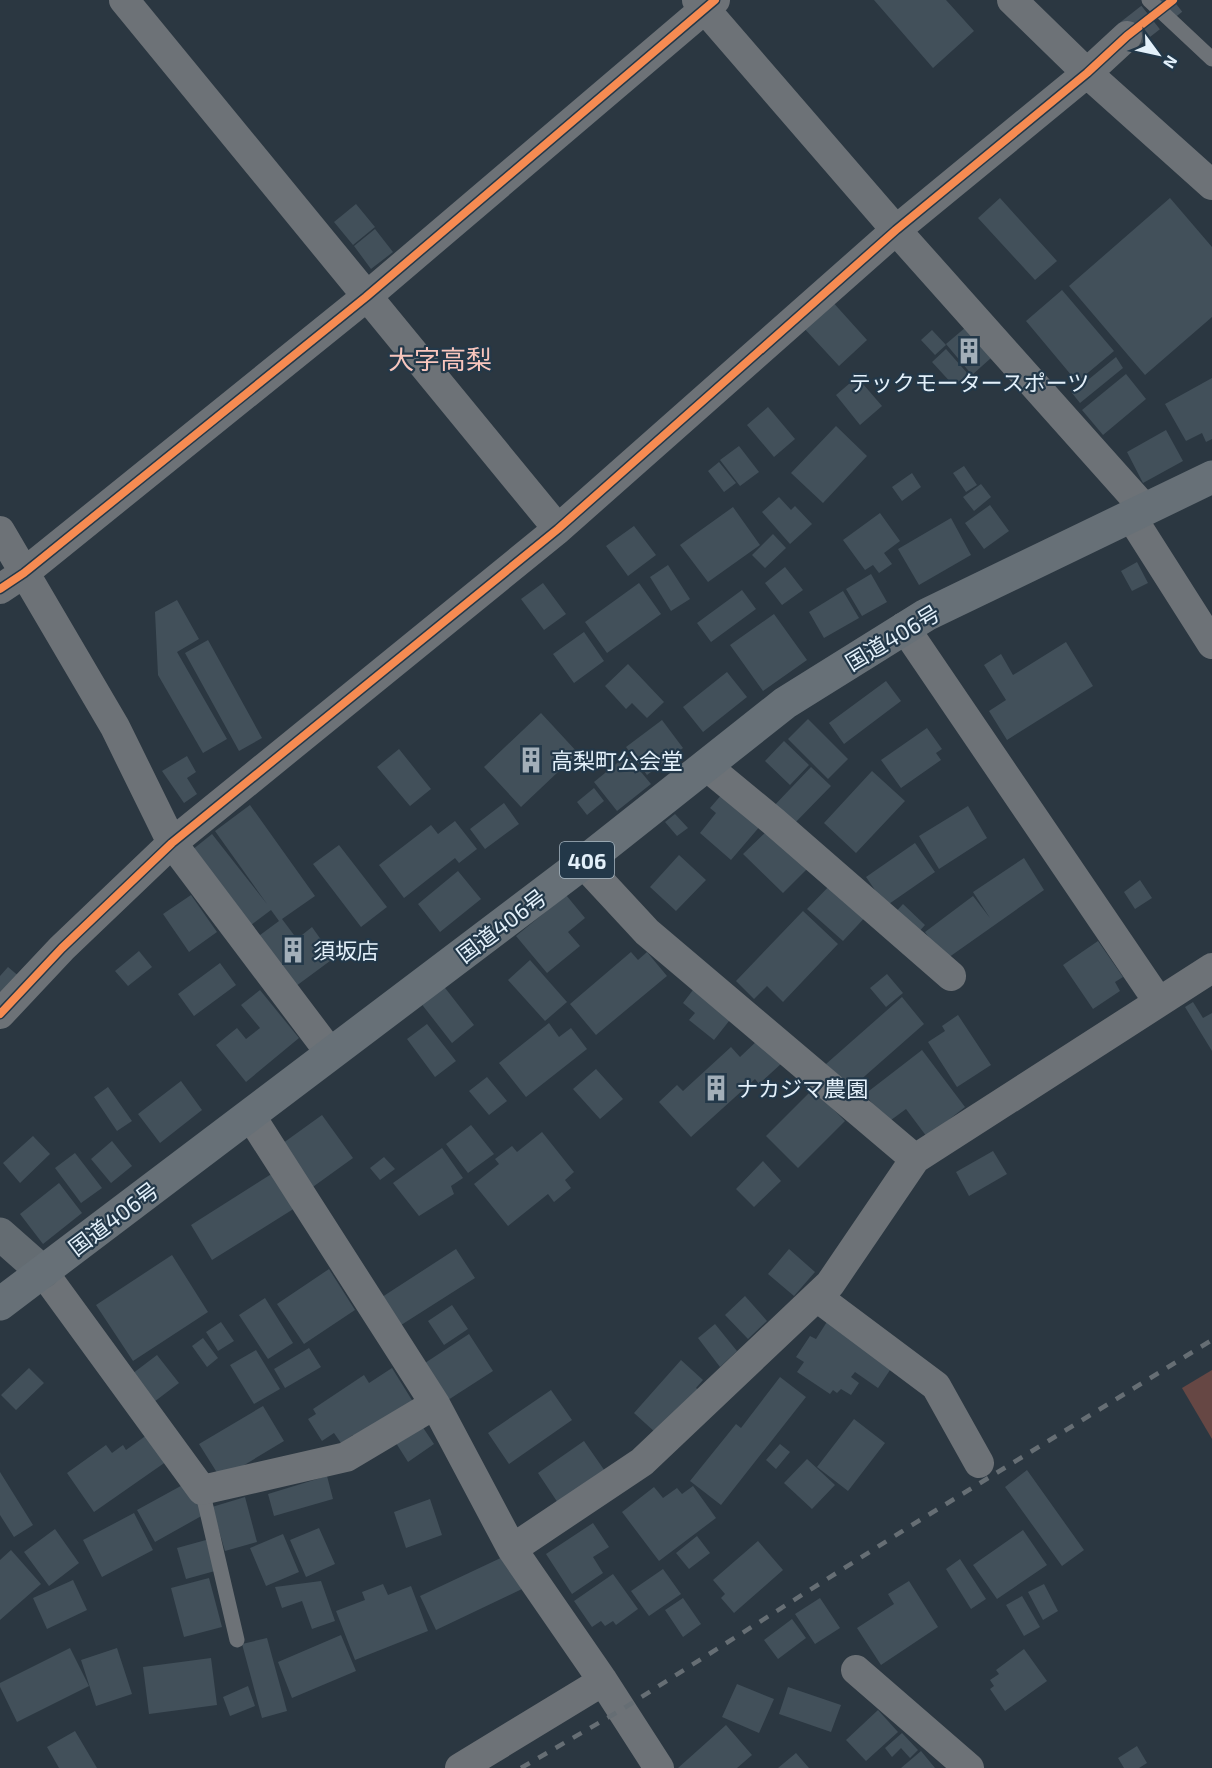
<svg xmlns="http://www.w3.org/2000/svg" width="1212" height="1768" viewBox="0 0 1212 1768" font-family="'Exo 2','Noto Sans JP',sans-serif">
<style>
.green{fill:#664744}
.building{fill:#42505a}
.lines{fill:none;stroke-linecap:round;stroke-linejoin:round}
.street-tunnel{stroke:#47535d;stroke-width:30;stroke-dasharray:30 15;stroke-linecap:butt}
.lane{stroke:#6d7277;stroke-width:15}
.street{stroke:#6d7277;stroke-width:30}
.secondary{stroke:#646c72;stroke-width:33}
.highway{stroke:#677077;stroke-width:33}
.rail{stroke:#666e74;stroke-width:4.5;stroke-dasharray:10 10;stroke-linecap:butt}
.cycleway-casing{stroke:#233849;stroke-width:11}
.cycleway{stroke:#f68b52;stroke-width:8}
.labels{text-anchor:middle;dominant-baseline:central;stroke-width:4.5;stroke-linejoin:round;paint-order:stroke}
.shield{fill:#233849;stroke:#a9b9c5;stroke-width:1.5}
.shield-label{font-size:21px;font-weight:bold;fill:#e3f0fa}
.poi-label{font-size:22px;fill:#e3f0fa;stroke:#233849;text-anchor:start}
.street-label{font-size:22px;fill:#e3f0fa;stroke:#233849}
.quarter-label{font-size:26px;fill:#f9c6bd;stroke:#233849}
</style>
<rect width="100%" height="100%" fill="#2b3741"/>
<path class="green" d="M1212 1370V1439L1182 1388Z"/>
<path class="building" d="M874 0H946L974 31 933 68Z
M1000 198 1057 261 1035 280 978 218Z
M1170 198 1212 247V317L1145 375 1069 286Z
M356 204 375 227 353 245 334 222Z
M375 229 393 252 371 269 354 246Z
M1062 290 1114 351 1077 382 1026 321Z
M830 299 867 340 839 366 802 326Z
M966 327 991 358 972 375 946 344Z
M932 330 946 345 935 355 921 340Z
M946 349 968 374 954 386 932 362Z
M1116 357 1123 368 1080 403 1072 393Z
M1126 374 1146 399 1103 435 1082 410Z
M857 377 882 406 860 425 836 395Z
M1212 378V439L1206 442 1202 433 1186 441 1165 404Z
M768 407 795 439 774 457 747 425Z
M836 426 867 456 823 503 791 473Z
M1166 430 1183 461 1143 483 1127 452Z
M739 446 759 472 740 486 720 460Z
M719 462 736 483 724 492 708 471Z
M964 466 977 485 966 492 953 473Z
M912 473 921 487 902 501 892 487Z
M981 484 991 497 974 511 963 497Z
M779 497 791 510 795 506 812 524 790 544 762 512Z
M990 505 1009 531 984 549 965 523Z
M733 507 760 545 708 582 680 545Z
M880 513 900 541 884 553 892 564 879 573 873 565 865 570 843 540Z
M951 518 971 555 919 585 898 549Z
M634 526 656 555 628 576 606 546Z
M773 534 786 548 765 568 752 555Z
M1137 562 1148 583 1132 591 1121 571Z
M668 565 690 599 671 611 650 577Z
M785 567 803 590 782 605 765 583Z
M871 574 887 602 862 616 846 589Z
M543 583 566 614 544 630 521 599Z
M639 583 661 614 607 653 585 622Z
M742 590 756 609 711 642 697 623Z
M843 591 859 618 824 638 809 612Z
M177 600 199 639 177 652 227 739 203 753 158 675 155 612Z
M774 614 807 660 763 691 730 645Z
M584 632 604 661 574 683 553 654Z
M208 640 262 738 239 751 185 653Z
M1066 642 1093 686 1007 740 989 711 1006 700 984 665 1001 654 1013 675Z
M628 664 664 702 647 718 632 703 626 709 605 686Z
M727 672 747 697 703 732 683 707Z
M886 681 901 701 844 744 829 723Z
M541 713 578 753 521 807 484 767Z
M808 719 848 759 828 779 788 739Z
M662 720 683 748 647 775 626 747Z
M927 728 942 749 936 753 941 760 901 788 881 760Z
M784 741 809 765 790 785 765 761Z
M399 749 431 789 410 806 377 767Z
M627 755 651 784 617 811 594 782Z
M187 756 196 772 187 778 197 794 184 803 162 771Z
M811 767 831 786 790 828 771 809Z
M872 771 905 801 856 853 824 823Z
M594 788 604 801 587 815 577 802Z
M723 793 761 825 731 860 700 833 716 813 710 808Z
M504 803 519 824 485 849 470 829Z
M250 805 315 896 282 919 297 939 312 927 334 958 288 992 252 941 279 921 271 910 251 925 192 850 212 834 267 904 215 831Z
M968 806 987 838 939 869 919 836Z
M675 814 688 828 677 836 665 822Z
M455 821 477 849 459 863 455 858 404 898 379 865 431 825 438 834Z
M769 829 808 868 783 893 743 854Z
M915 843 935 872 886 906 866 877Z
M339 845 387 907 361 927 313 864Z
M679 855 706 880 676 911 650 887Z
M1024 858 1044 890 945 960 925 932 973 896 990 918 973 892Z
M458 871 481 899 440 932 418 904Z
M1140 880 1152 898 1135 909 1124 892Z
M834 881 869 913 843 941 807 909Z
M191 895 217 932 189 952 163 914Z
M566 895 585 918 568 932 580 946 547 973 516 936Z
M903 904 925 925 916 935 893 915Z
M803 911 838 944 783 1002 767 986 754 999 736 981Z
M1098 941 1123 977 1115 982 1120 991 1093 1009 1063 965Z
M139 951 152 967 128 986 115 971Z
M631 952 638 960 647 952 667 976 596 1035 570 1004Z
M530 960 567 1002 545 1021 508 980Z
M220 963 236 985 194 1016 178 994Z
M8 967 21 978 0 1002V976Z
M887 974 903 993 886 1007 870 988Z
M442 984 474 1025 452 1043 420 1002Z
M696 986 733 1016 714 1040 689 1020 695 1013 683 1003Z
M260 990 299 1038 246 1082 216 1045 237 1028 246 1039 260 1028 241 1005Z
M902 997 924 1024 849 1090 826 1064Z
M1193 1002 1203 1018 1212 1013V1051L1185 1007Z
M958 1015 991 1065 957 1087 928 1042 945 1031 942 1026Z
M549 1023 559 1037 571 1028 587 1049 526 1097 499 1063Z
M427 1024 456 1061 435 1077 407 1039Z
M760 1038 782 1063 759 1084 755 1079 691 1137 659 1102 677 1085 683 1091 731 1047 740 1057Z
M922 1050 965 1107 927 1137 906 1109 887 1123 865 1094Z
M596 1069 623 1099 600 1119 573 1089Z
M487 1077 507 1101 489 1115 469 1091Z
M181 1081 202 1110 160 1143 138 1114Z
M108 1087 132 1121 117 1131 94 1097Z
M813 1089 845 1121 798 1168 766 1136Z
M322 1115 353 1158 310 1189 279 1146Z
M471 1125 494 1154 468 1173 446 1144Z
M542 1132 574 1172 565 1180 571 1188 554 1202 548 1194 508 1226 474 1184 499 1164 495 1159 512 1146 517 1152Z
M33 1136 50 1154 20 1183 3 1163Z
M112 1141 132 1166 111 1183 91 1159Z
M442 1148 463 1178 451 1186 454 1194 419 1216 393 1183Z
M993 1151 1007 1174 969 1196 956 1172Z
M75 1153 102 1188 81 1203 55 1168Z
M384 1157 395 1169 380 1180 370 1168Z
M763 1161 781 1181 754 1207 736 1189Z
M273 1173 295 1208 212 1260 191 1225Z
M59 1183 82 1213 43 1244 20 1214Z
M456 1249 475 1278 398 1327 379 1299Z
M789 1249 815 1272 794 1296 768 1274Z
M172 1255 208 1312 133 1361 96 1305Z
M329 1269 355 1310 304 1344 277 1304Z
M745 1296 767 1321 748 1339 725 1315Z
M265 1298 293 1343 268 1359 239 1315Z
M452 1305 468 1329 444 1345 428 1321Z
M830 1317 896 1361 878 1388 855 1372 851 1377 859 1383 851 1395 841 1389 837 1393 833 1390 830 1394 797 1372 804 1362 796 1357 810 1336 816 1339Z
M221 1322 234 1341 218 1351 206 1332Z
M715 1324 737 1351 720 1367 698 1338Z
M469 1334 493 1371 448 1400 425 1363Z
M203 1338 218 1358 207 1367 192 1346Z
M309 1348 321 1367 285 1388 274 1369Z
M256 1350 280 1389 254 1404 230 1365Z
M157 1355 179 1383 150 1405 128 1377Z
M681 1360 703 1380 696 1388 706 1396 656 1433 634 1413Z
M29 1368 44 1383 16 1410 1 1395Z
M392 1368 415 1405 357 1442 353 1435 341 1443 334 1433 322 1441 308 1419 316 1414 313 1409 364 1375 369 1383Z
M780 1377 806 1397 721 1505 690 1481 736 1424 741 1428Z
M551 1390 572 1420 509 1464 488 1433Z
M263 1406 284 1441 221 1479 199 1444Z
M854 1419 885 1443 848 1491 817 1467Z
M422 1426 434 1444 408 1462 396 1443Z
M151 1432 170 1459 94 1512 67 1473 106 1445 112 1453 123 1445 126 1450Z
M584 1441 607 1474 560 1506 538 1473Z
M780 1444 790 1452 776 1469 766 1460Z
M807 1459 835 1485 812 1509 784 1483Z
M1027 1470 1084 1550 1062 1566 1005 1487Z
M0 1472 33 1525 14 1537 0 1515Z
M327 1476 333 1499 274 1516 268 1494Z
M188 1482 205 1514 155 1542 137 1510Z
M693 1486 716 1518 659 1561 622 1512 654 1487 663 1498 677 1488 682 1494Z
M245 1497 257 1542 225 1551 212 1507Z
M430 1499 442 1535 406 1548 394 1512Z
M134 1513 153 1550 102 1577 83 1540Z
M593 1523 609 1547 593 1557 603 1573 572 1594 546 1554Z
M319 1528 335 1564 306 1577 290 1540Z
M55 1529 79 1563 49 1586 24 1552Z
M1023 1530 1047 1565 997 1599 973 1565Z
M283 1534 299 1572 266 1586 250 1548Z
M697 1536 710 1553 689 1569 676 1553Z
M206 1540 215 1571 186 1579 177 1548Z
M758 1541 783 1570 734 1613 721 1598 725 1594 713 1580Z
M11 1550 41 1584 0 1620V1560Z
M507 1555 522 1589 436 1630 420 1596Z
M960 1559 986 1599 971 1609 946 1569Z
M663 1569 681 1594 649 1616 631 1591Z
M613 1574 638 1609 616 1625 613 1621 605 1626 601 1621 592 1627 574 1601Z
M209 1578 222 1627 184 1637 171 1588Z
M73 1580 87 1610 47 1629 33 1598Z
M321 1581 335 1621 312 1629 302 1601 282 1608 275 1587Z
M909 1581 938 1627 881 1665 857 1628 894 1604 888 1594Z
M383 1584 388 1595 411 1586 428 1631 355 1660 336 1611 365 1600 362 1592Z
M1044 1584 1058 1611 1043 1620 1028 1592Z
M1022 1596 1040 1627 1024 1636 1006 1605Z
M683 1598 701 1624 683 1637 665 1610Z
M820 1598 840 1628 815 1644 795 1614Z
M792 1619 806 1638 778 1659 764 1640Z
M341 1635 356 1671 292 1698 278 1662Z
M267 1638 287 1711 262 1718 242 1644Z
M70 1648 89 1686 17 1722 0 1687V1683Z
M117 1648 132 1694 96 1706 81 1660Z
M1024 1649 1047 1681 1005 1711 990 1689 994 1686 990 1680 999 1674 996 1670Z
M211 1658 217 1705 149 1714 143 1667Z
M737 1684 774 1699 759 1733 722 1717Z
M248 1686 255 1706 230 1716 223 1697Z
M788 1687 841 1705 831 1732 779 1714Z
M878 1710 898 1732 866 1761 846 1740Z
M726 1725 752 1755 737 1768H678Z
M75 1731 97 1768H59L47 1747Z
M902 1733 918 1750 910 1758 901 1748 892 1757 885 1748Z
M1137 1746 1147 1763 1139 1768H1124L1118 1758Z
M921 1751 935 1768H901Z
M796 1753 809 1768H778Z"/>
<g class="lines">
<path class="street-tunnel" d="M1127 36 1173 0"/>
<path class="lane" d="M1149 0 1212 59
M202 1490 237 1640"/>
<path class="street" d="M124 0 558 529
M697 0 896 230 1145 509
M1012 0 1087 73 1212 185
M1130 515 1212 644
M0 531 115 727 172 843 331 1054
M0 589 24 573 366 297 715 0
M904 627 1158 1001
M705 765 773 821 951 976
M583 863 647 932 915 1159
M0 1014 62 948 172 843 558 529 896 230 1087 73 1127 36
M250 1115 435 1404 512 1549 603 1681 659 1768
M43 1272 202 1490 346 1457 435 1404
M817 1297 936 1386 979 1463
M512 1549 642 1462 830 1284 915 1159 1212 968
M856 1670 969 1768
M460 1768 603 1681"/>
<path class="secondary" d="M0 1234 43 1272"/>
<path class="highway" d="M0 1304 583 863 785 703 926 615 1212 477"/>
<path class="rail" d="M521 1768 621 1710 912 1525 1212 1340"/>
<g class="cycleway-casing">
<path id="cycleway" d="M0 589 24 573 366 297 715 0
M0 1014 62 948 172 843 558 529 896 230 1087 73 1127 36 1173 0"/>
</g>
<use href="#cycleway" class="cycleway"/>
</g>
<defs>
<g id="building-bare" transform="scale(2.07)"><path d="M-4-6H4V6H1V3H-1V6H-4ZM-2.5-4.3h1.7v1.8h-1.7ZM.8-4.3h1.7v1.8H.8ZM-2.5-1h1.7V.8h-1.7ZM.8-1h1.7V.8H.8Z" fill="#a3afb9" stroke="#233849" stroke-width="2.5" paint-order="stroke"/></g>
</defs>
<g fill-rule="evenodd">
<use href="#building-bare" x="969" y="351"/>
<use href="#building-bare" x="531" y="760"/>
<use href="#building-bare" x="293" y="950"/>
<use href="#building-bare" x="716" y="1088"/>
</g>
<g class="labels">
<rect class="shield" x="560" y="842" width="54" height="36" rx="4.5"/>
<g class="shield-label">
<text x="587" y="860">406</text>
</g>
<g class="poi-label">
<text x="969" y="382" text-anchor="middle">テックモータースポーツ</text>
<text x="551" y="760">高梨町公会堂</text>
<text x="313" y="950">須坂店</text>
<text x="736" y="1088">ナカジマ農園</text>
</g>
<g class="street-label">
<text transform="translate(892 637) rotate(-31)">国道406号</text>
<text transform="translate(501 925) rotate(-37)">国道406号</text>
<text transform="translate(113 1218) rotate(-37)">国道406号</text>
</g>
<g class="quarter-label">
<text x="440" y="358">大字高梨</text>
</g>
</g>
<g transform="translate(1158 54) rotate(123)" stroke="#233849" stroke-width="4.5" paint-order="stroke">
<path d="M0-4.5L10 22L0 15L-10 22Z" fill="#e3f0fa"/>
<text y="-9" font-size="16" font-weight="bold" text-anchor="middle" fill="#e3f0fa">N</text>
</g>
</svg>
